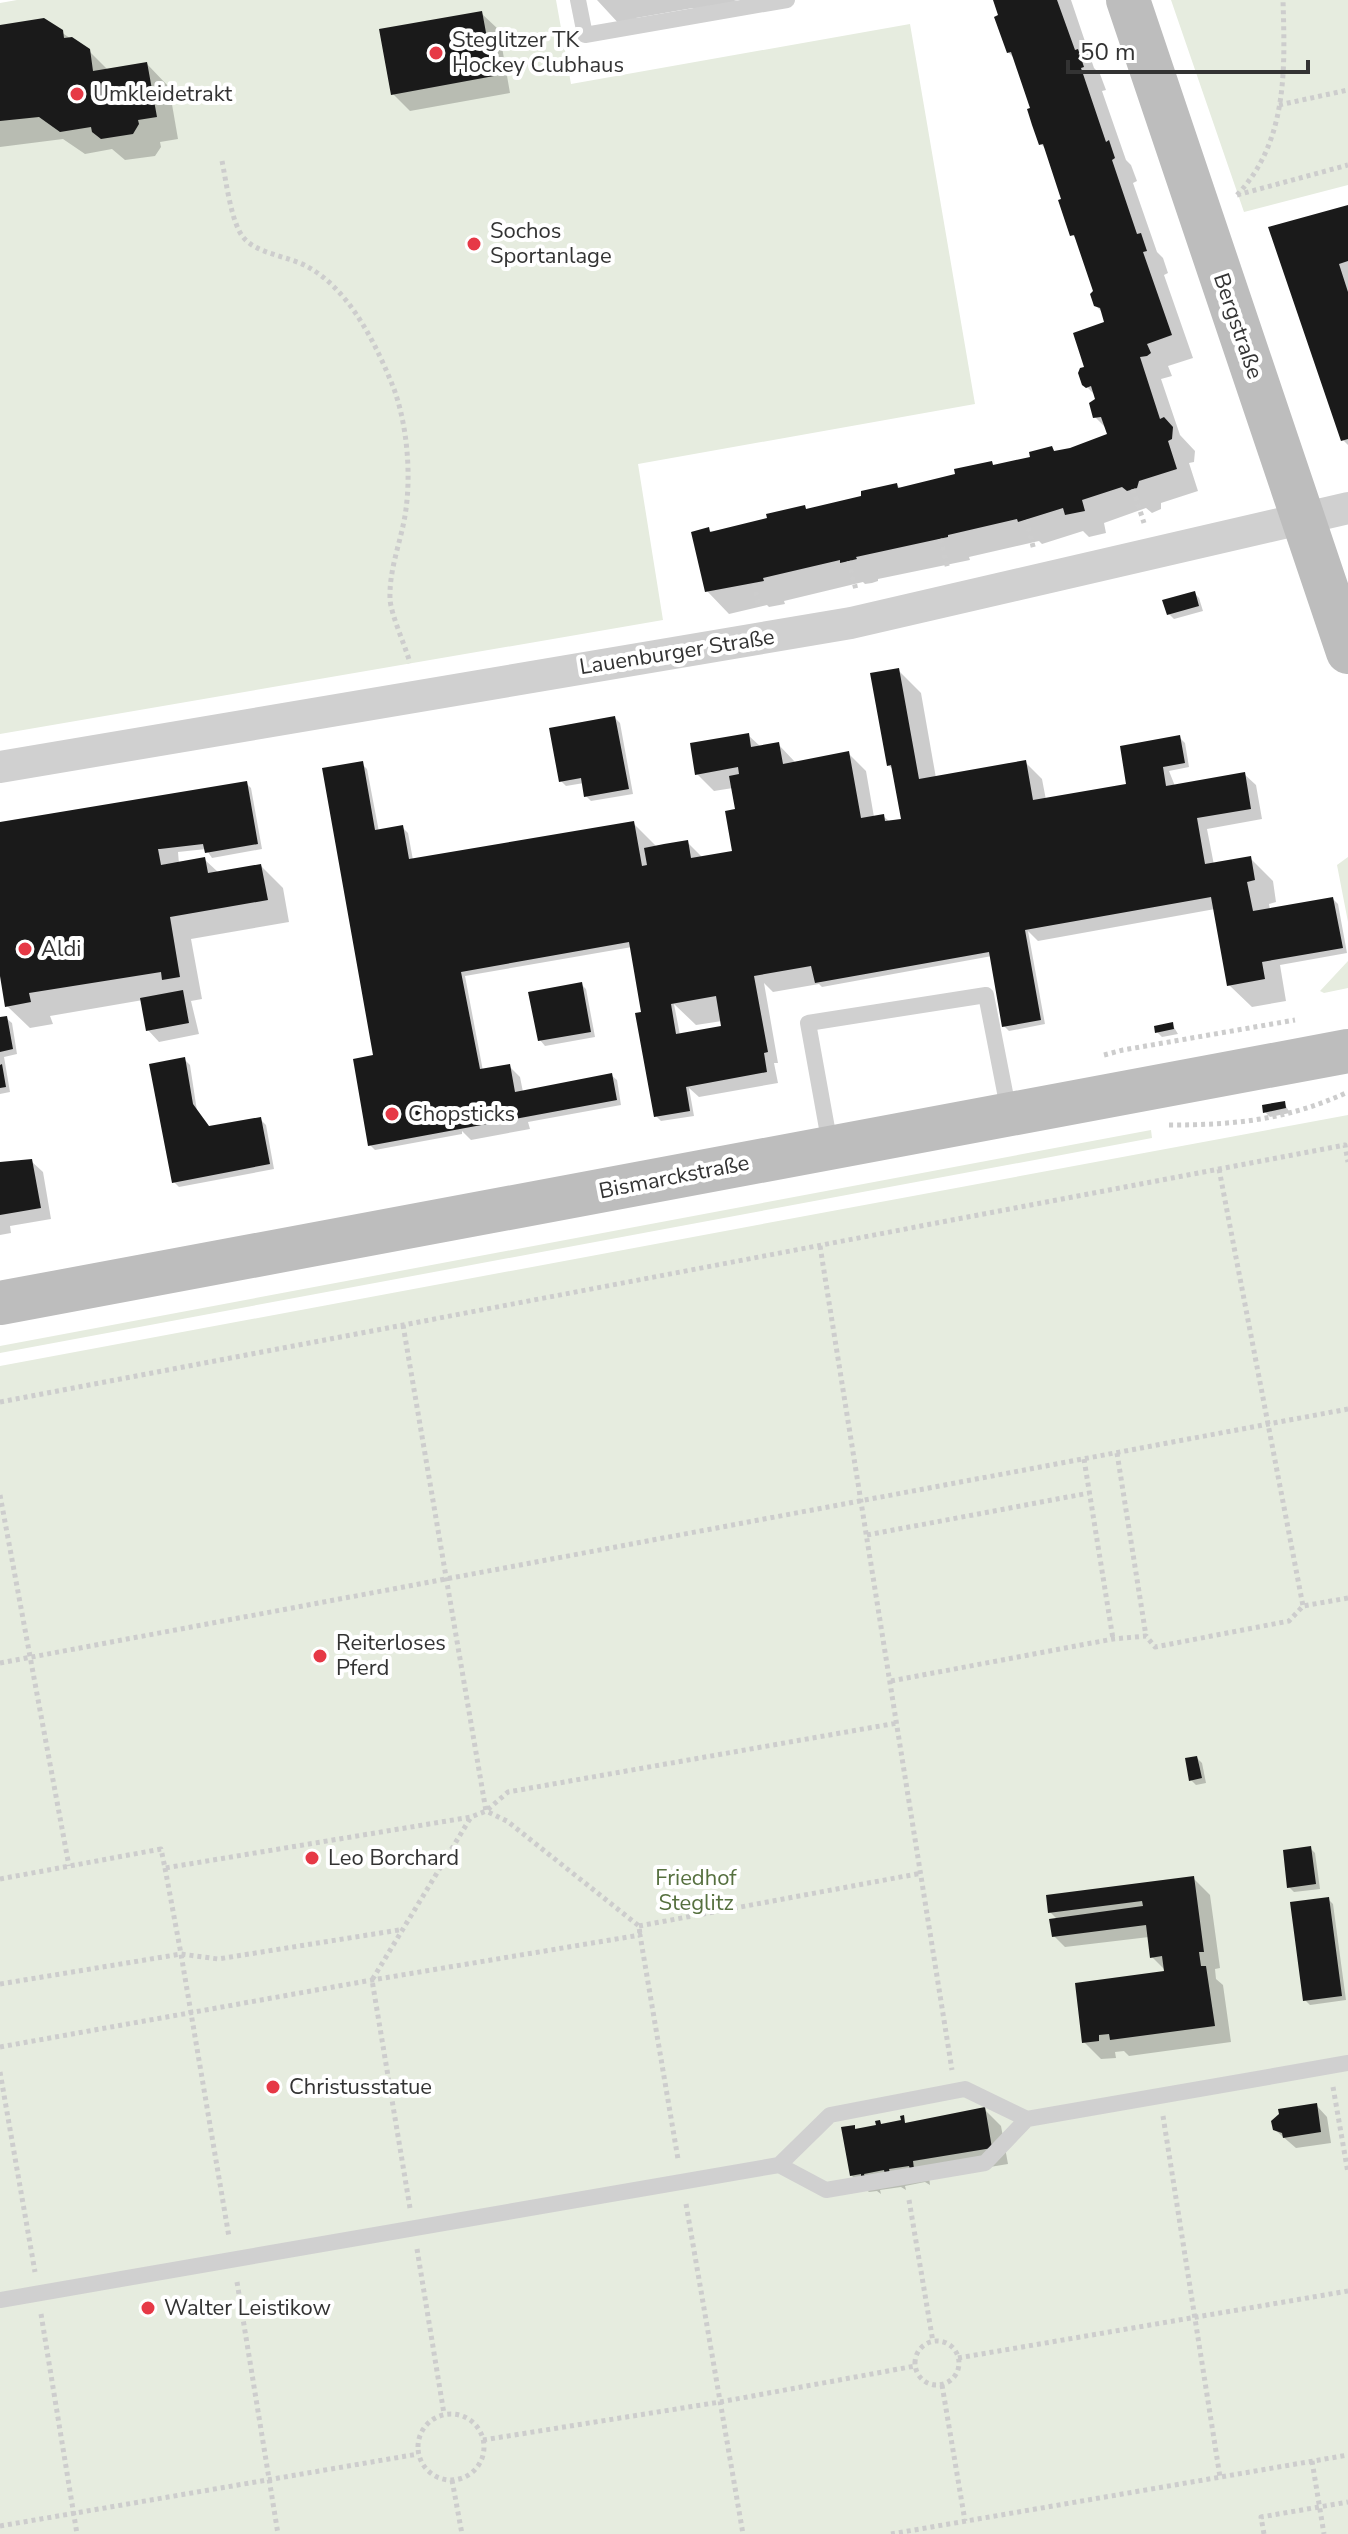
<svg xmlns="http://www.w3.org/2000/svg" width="1348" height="2534" viewBox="0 0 1348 2534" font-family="'Nunito Sans',sans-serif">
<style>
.green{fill:#e6ecdf}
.shadow{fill:#0003;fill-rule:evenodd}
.building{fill:#1a1a1a;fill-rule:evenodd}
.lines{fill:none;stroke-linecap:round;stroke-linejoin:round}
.path{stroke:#cdcdcd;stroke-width:5;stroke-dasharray:4 4;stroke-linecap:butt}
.lane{stroke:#d0d0d0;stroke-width:16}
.street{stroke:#d0d0d0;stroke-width:32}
.secondary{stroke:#bdbdbd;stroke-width:44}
.poi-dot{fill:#e63946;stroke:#fff;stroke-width:3}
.labels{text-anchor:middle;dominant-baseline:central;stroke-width:8;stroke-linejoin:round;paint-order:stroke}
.poi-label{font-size:22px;fill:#333;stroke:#fff;text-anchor:start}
.street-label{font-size:22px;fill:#333;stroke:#fff}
.park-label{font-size:22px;fill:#56703f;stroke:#fff}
</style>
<rect width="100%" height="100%" fill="#fff"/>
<path class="green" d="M17 0H556L571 84 910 24 975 404 638 464 663 620 0 734V3Z
M1171 0H1348V185L1244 212Z
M1348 857V922L1337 865Z
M1348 961V988L1324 993 1320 991Z
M1348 1115V2534H0V1366Z
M1151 1130 1152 1138 0 1353V1346Z"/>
<path class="shadow" d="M597 0H738L734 1 735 6 698 13 693 8 636 18 637 23 621 26Z
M995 0H1071L1094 68 1100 74 1106 90 1102 91 1126 160 1131 165 1137 181 1133 183 1157 252 1163 258 1168 273 1164 275 1193 358 1168 366 1172 376 1161 379 1180 435 1195 451 1194 462 1189 463 1198 491 1161 503V509L1152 513 1146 508 1104 523 1106 533 1089 537 1083 531 1042 544 1039 541 969 557 970 560 878 579V581L872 583 865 584 863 582 784 601 785 604 769 607 767 605 729 614 707 591 709 530 713 533 770 520 804 507 808 511 864 498 897 485 901 489 957 476 991 463 995 467 1032 458 1052 448 1056 453 1109 436 1107 429 1095 417 1096 396 1084 384 1087 368 1107 323 1103 313 1095 305V291L1078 241 1072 234 1064 200 1047 150 1041 144 1033 109 1016 60 1008 52Z
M481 13 499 30 510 93 410 111 393 94Z
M0 27 61 32 89 51 109 71 147 64 169 87 178 139 160 142 161 147 155 156 125 160 112 149 85 154 63 139 0 147Z
M1348 207V445L1343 440 1270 228Z
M1194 593 1199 598 1203 611 1174 619 1169 614Z
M898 670 921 693 936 778 1025 762 1042 779 1046 800 1129 785 1180 738 1185 743 1189 767 1169 771 1175 786 1244 774 1256 785 1262 819 1207 829 1214 865 1250 858 1273 881 1276 902 1269 904 1270 910 1333 899 1338 904 1347 953 1280 965 1286 1001 1252 1007 1229 985 1215 909 1038 941 1028 931 1045 1024 1009 1031 1004 1026 992 956 822 987 819 984 773 992 764 983 778 1063H774L778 1083 699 1097 689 1088 694 1116 661 1121 656 1116 643 1014 632 947 465 976 483 1071 509 1066 520 1077 523 1092 611 1075 617 1080 621 1105 528 1122 530 1129 471 1140 462 1131V1134L375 1150 370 1145 376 1056 362 764 367 769 379 832 403 828 408 833 413 860 633 823 656 846 687 842 703 858 734 852 740 810 733 788 714 791 697 774 748 735 761 747 778 744 795 762 849 754 866 771 874 817 883 816 889 821 905 820 894 770 888 765ZM674 1004 696 1025 722 1021 723 1027 680 1035Z
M615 718 620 723 633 794 591 801 586 796 584 783 566 786 561 781Z
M246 783 251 788 262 849 212 858 206 849 178 852 179 864 204 859 219 873 261 866 283 888 289 922 191 939 202 999 191 1001 199 1034 159 1042 148 1030 143 1000 50 1016 53 1024 30 1028 7 1006 0 824Z
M581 984 586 989 595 1037 545 1046 540 1040Z
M6 1018 12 1023 17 1054 4 1057 10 1092 0 1094V1019Z
M1172 1024 1178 1034 1162 1037 1157 1032Z
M185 1060 190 1065 197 1111 210 1128 260 1119 266 1125 274 1169 179 1187 174 1182Z
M1284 1103 1290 1113 1270 1117 1265 1112Z
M31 1161 43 1172 51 1219 10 1226 11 1233 0 1235V1165Z
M1197 1758 1202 1763 1206 1783 1196 1785 1191 1780Z
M1310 1848 1315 1853 1320 1889 1294 1892 1289 1887Z
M1193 1878 1210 1895 1220 1968 1215 1969 1216 1979 1223 1985 1231 2042 1129 2056 1124 2051 1115 2052 1116 2058 1101 2059 1084 2042 1168 1973 1152 1957 1149 1937 1065 1947 1054 1936 1058 1920 1050 1912Z
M1328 1899 1333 1904 1346 2000 1310 2005 1305 2000Z
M1316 2105 1327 2117 1331 2143 1296 2148 1274 2129Z
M984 2109 1001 2126 1008 2164 929 2177 930 2185 925 2182 905 2186 906 2190 901 2187 880 2190 881 2194 877 2191 869 2192 851 2175 854 2127 857 2130 904 2122 907 2125Z"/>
<path class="building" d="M993 0H1057L1075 50 1078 49 1084 67 1081 68 1106 142 1109 140 1115 158 1112 160 1137 234 1141 233 1147 251 1143 252 1172 335 1147 344 1151 353 1147 356 1140 357 1160 419 1164 417 1173 427 1172 439 1168 441 1177 469 1139 481 1137 488 1127 491 1122 487 1082 500 1085 511 1065 515 1063 508 1018 522 1017 519 948 535V537L856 557 857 559 849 561 840 563V560L763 578 764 581 705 592 691 532 709 527 710 532 767 518 766 514 805 505 806 509 861 496V491L897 483 898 488 955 474 954 469 992 461 993 465 1030 457 1029 452 1052 446 1054 451 1070 448 1107 434 1101 417 1093 418 1089 403 1095 399 1091 386 1086 388 1082 385 1078 373 1080 368 1084 367 1073 333 1104 322 1100 308 1094 306 1090 294 1093 291 1074 235 1070 236 1058 200 1061 199 1043 144 1039 145 1032 125 1027 109 1030 108 1011 52 1007 53 994 17 998 15Z
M482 11 494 76 391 95 379 29Z
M44 18 63 30 64 38 72 37 90 49 93 71 147 62 157 117 138 120 139 124 133 134 101 139 92 132 91 127 60 132 39 117 0 121V25Z
M1348 205V261L1339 264 1348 292V439L1341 441 1268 227Z
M1195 591 1199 606 1167 615 1162 600Z
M899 668 919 779 1026 760 1033 800 1126 784 1120 746 1180 735 1185 763 1163 767 1166 786 1245 772 1251 809 1197 818 1205 864 1251 856 1255 880 1247 882 1253 911 1333 897 1343 948 1262 962 1265 979 1227 986 1211 897 1025 930 1041 1020 1002 1027 989 952 815 983 811 966 754 976 768 1052 764 1053 767 1072 686 1087 690 1111 654 1117 635 1013 641 1012 629 942 461 972 480 1069 510 1064 515 1092 612 1073 617 1100 368 1146 353 1059 373 1055 322 768 363 761 375 830 403 825 409 859 634 821 642 866 647 865 644 848 664 844 688 840 691 858 732 851 725 811 735 809 729 776 739 774 738 767 695 775 690 743 749 733 751 747 779 742 783 764 849 751 861 818 884 814 885 821 901 819 891 765 887 766 870 673ZM716 996 721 1026 676 1034 671 1004Z
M615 716 629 789 584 797 581 778 559 782 549 728Z
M247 781 258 844 205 853 203 844 160 849H158L161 865 205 857 208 873 261 864 268 900 170 917 180 977 162 980 161 972 29 993 31 1002 5 1007 0 976V822Z
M582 982 591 1032 538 1041 528 992Z
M183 990 189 1023 146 1031 140 998Z
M7 1016 13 1049 0 1052V1017Z
M1173 1022 1174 1029 1155 1033 1154 1026Z
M185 1057 193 1104 209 1126 261 1117 270 1164 172 1183 149 1064Z
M2 1064 6 1087 0 1088V1065Z
M1285 1101 1286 1108 1263 1113 1262 1105Z
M32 1159 41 1208 0 1215V1162Z
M1197 1756 1202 1778 1189 1781 1185 1758Z
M1311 1846 1316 1884 1287 1888 1283 1850Z
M1194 1876 1204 1952H1199L1201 1966H1206L1215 2026 1110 2040 1109 2034 1099 2035V2041L1082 2043 1075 1983 1164 1971 1162 1956 1150 1958 1146 1925 1052 1937 1049 1919 1143 1906 1142 1901 1048 1913 1046 1895Z
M1329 1897 1342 1996 1303 2001 1290 1902Z
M1317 2103 1321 2132 1283 2138 1282 2133 1273 2130 1271 2121 1279 2114 1278 2109Z
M985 2107 992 2148 913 2161 914 2169H910L909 2166 889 2169 890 2173 885 2174 884 2170 864 2174 865 2177 861 2178V2174L850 2176 841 2127 855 2125V2129L876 2125 875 2121 880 2120 881 2124 901 2120 900 2116 904 2115 905 2123Z"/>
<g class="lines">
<path class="path" d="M1279 105 1348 90
M222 161C226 180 231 222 243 237 256 254 289 256 308 267 350 290 377 346 394 389 407 425 411 472 406 509 402 540 389 567 390 599 391 615 405 645 410 663
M1237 195C1288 141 1285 69 1283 0
M1237 195 1348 165
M1133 489 1144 523
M1026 520 1034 550
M940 539 948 569
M849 561 856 590
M754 584 759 606
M1104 1055 1123 1050 1295 1020
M1169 1125C1235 1125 1287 1120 1348 1092
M1219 1169 1303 1606
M820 1246 952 2070
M403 1325 486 1811 507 1821 639 1926 640 1935
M0 1402 1345 1145 1348 1162
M1117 1453 1146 1636
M1084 1459 1113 1639
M0 1495 69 1866
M867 1535 1089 1493
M0 1663 1348 1409
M891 1681 1113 1639 1146 1636 1155 1647 1289 1621 1303 1606 1348 1598
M165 1868 181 1954 218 1959 399 1930
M0 1879 161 1849 165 1868 471 1817 486 1811 508 1792 897 1723
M639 1926 922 1873
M0 1984 181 1954 229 2237
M0 2047 372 1980 640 1935 678 2159
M0 2072 35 2272
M1333 2087 1348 2173
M1163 2116 1220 2477
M909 2200 933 2342
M686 2204 743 2534
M410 2208 372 1980 471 1817
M417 2249 444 2414
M237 2282 278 2534
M41 2314 77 2534
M915 2363a22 22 0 1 1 44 0a22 22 0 1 1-44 0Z
M958 2358 1348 2291
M942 2385 965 2521
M418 2447a33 33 0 1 1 66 0a33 33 0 1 1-66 0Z
M483 2440 720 2402 915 2366
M1312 2461 1324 2534
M452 2480 462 2534
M0 2526 418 2454
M891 2534 1348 2455
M1264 2534 1261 2517 1348 2502"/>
<path class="lane" d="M578 0 585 35 787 0
M830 1145 808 1023 986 995 1009 1113
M779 2165 830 2115 965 2089 1027 2119
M0 2300 779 2165 826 2190 985 2163 1027 2119 1348 2063"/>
<path class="street" d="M0 767 851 623 1348 508"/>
<path class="secondary" d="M1128 0 1348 652
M0 1303 1348 1051"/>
</g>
<g class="poi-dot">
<circle cx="436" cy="53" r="8"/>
<circle cx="77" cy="94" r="8"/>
<circle cx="474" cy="244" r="8"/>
<circle cx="25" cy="949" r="8"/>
<circle cx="392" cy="1114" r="8"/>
<circle cx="320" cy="1656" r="8"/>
<circle cx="312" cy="1858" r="8"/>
<circle cx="273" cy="2087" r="8"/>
<circle cx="148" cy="2308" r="8"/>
</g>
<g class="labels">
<g class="poi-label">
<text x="452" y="40">Steglitzer TK<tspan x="452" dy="25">Hockey Clubhaus</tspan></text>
<text x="93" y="94">Umkleidetrakt</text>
<text x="490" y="231">Sochos<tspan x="490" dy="25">Sportanlage</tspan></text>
<text x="41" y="949">Aldi</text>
<text x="408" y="1114">Chopsticks</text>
<text x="336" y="1643">Reiterloses<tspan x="336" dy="25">Pferd</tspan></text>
<text x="328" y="1858">Leo Borchard</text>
<text x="289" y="2087">Christusstatue</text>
<text x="164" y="2308">Walter Leistikow</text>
</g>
<g class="street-label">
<text transform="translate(1238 326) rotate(71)">Bergstraße</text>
<text transform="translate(677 652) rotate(-9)">Lauenburger Straße</text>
<text transform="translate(674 1177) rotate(-11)">Bismarckstraße</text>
</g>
<g class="park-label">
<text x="696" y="1878">Friedhof<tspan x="696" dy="25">Steglitz</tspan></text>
</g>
</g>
<path d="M1068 60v12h240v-12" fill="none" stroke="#333333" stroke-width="4"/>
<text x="1080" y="60" font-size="24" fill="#333333" stroke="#ffffff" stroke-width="6" paint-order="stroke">50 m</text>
</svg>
